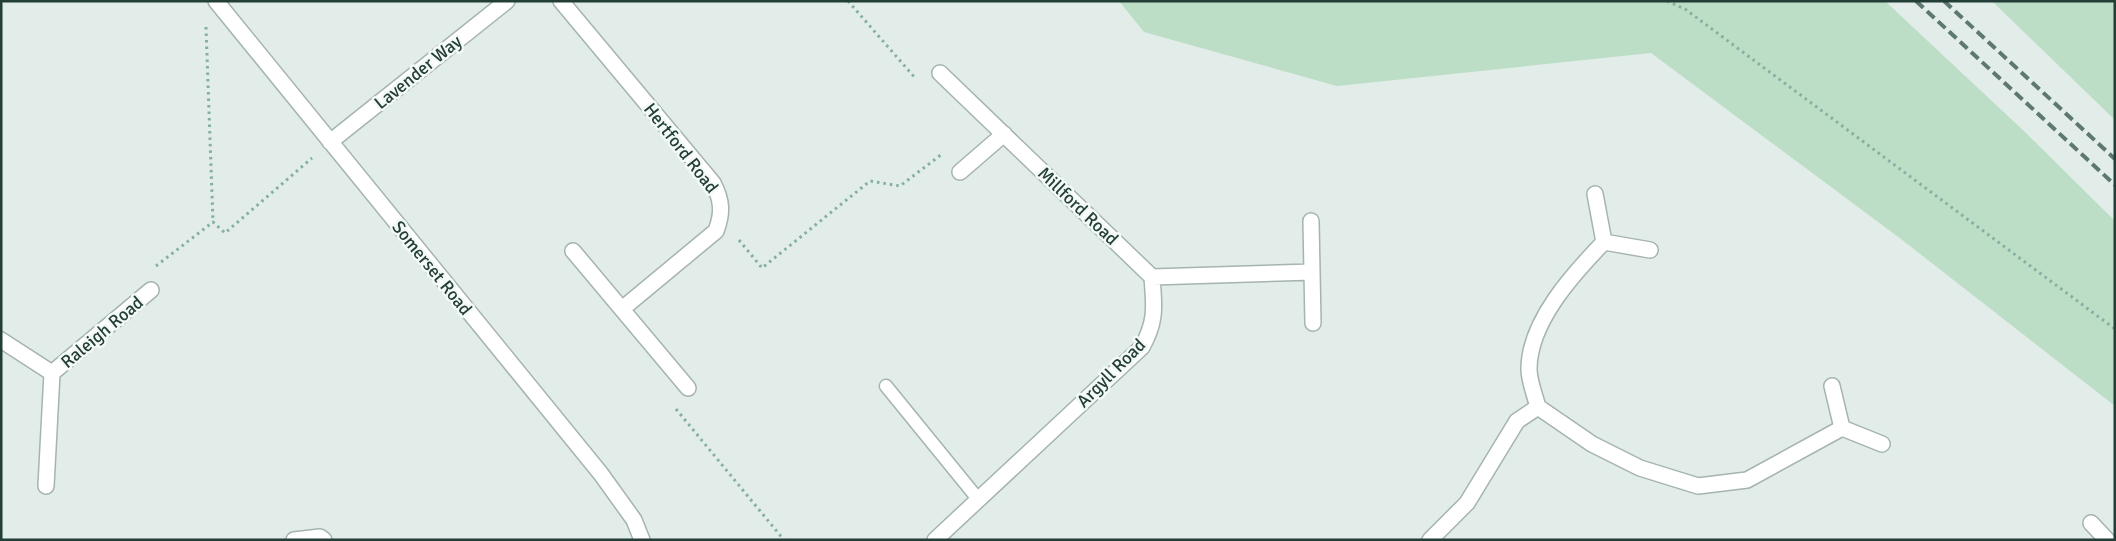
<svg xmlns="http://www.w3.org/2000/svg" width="2116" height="541" viewBox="0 0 2116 541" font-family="Signika,sans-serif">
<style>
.green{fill:#bcddc6}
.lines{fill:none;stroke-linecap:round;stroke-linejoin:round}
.service-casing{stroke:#a5b4af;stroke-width:15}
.minor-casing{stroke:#a5b4af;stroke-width:18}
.path{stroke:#84afa3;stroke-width:3;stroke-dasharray:2.5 4;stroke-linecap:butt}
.service{stroke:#fff;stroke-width:12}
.minor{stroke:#fff;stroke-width:15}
.rail{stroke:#5d7872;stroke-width:4;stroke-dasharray:10 5;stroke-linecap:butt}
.labels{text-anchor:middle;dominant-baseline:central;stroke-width:5;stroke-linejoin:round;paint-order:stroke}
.street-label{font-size:18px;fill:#233d37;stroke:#f3f9f6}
</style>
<rect width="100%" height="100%" fill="#e2ece8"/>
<path class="green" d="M1119 1H1885L2026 133 2115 221V406L1901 239 1651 53 1337 86 1144 32Z
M1992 1H2115V120Z"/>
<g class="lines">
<g class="service-casing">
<path id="service" d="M886 386 978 499"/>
</g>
<g class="minor-casing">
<path id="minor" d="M216 1 601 474 634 520 642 540
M561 1 713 183C722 200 723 213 716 231L622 309
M940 73 1152 277
M330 142 507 1
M960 172 1004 134
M1595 194 1604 242
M1311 221 1313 323
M1650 250 1604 242C1573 274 1529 322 1529 369 1529 381 1535 396 1538 407L1592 444 1640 468 1698 486 1747 480 1842 428 1882 444
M573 251 688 388
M1152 277 1312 272
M1 340 52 373
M1832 386 1842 428
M46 486 52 373 151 290
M2091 523 2107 540
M294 540 320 537 324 540
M935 540 1142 347C1157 320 1154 306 1152 277
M1430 540 1467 503 1517 421 1538 407"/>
</g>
<path class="path" d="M848 1 916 79
M1667 1 1685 9 2115 329
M206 27 213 222
M739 240 762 268 870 181 900 186 942 154
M156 266 213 222 225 233 312 158
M676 409 784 540"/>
<use href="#service" class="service"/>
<use href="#minor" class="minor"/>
<path class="rail" d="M1916 1 2115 185
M1944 1 2115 159"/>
</g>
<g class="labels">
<g class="street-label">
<text transform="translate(418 72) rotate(-39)">Lavender Way</text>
<text transform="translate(681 148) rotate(52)">Hertford Road</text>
<text transform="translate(1078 206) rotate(44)">Millford Road</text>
<text transform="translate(432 268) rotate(51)">Somerset Road</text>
<text transform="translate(102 332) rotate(-40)">Raleigh Road</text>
<text transform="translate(1111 373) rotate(-45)">Argyll Road</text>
</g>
</g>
<rect width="2116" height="541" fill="none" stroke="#233d37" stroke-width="5"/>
</svg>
